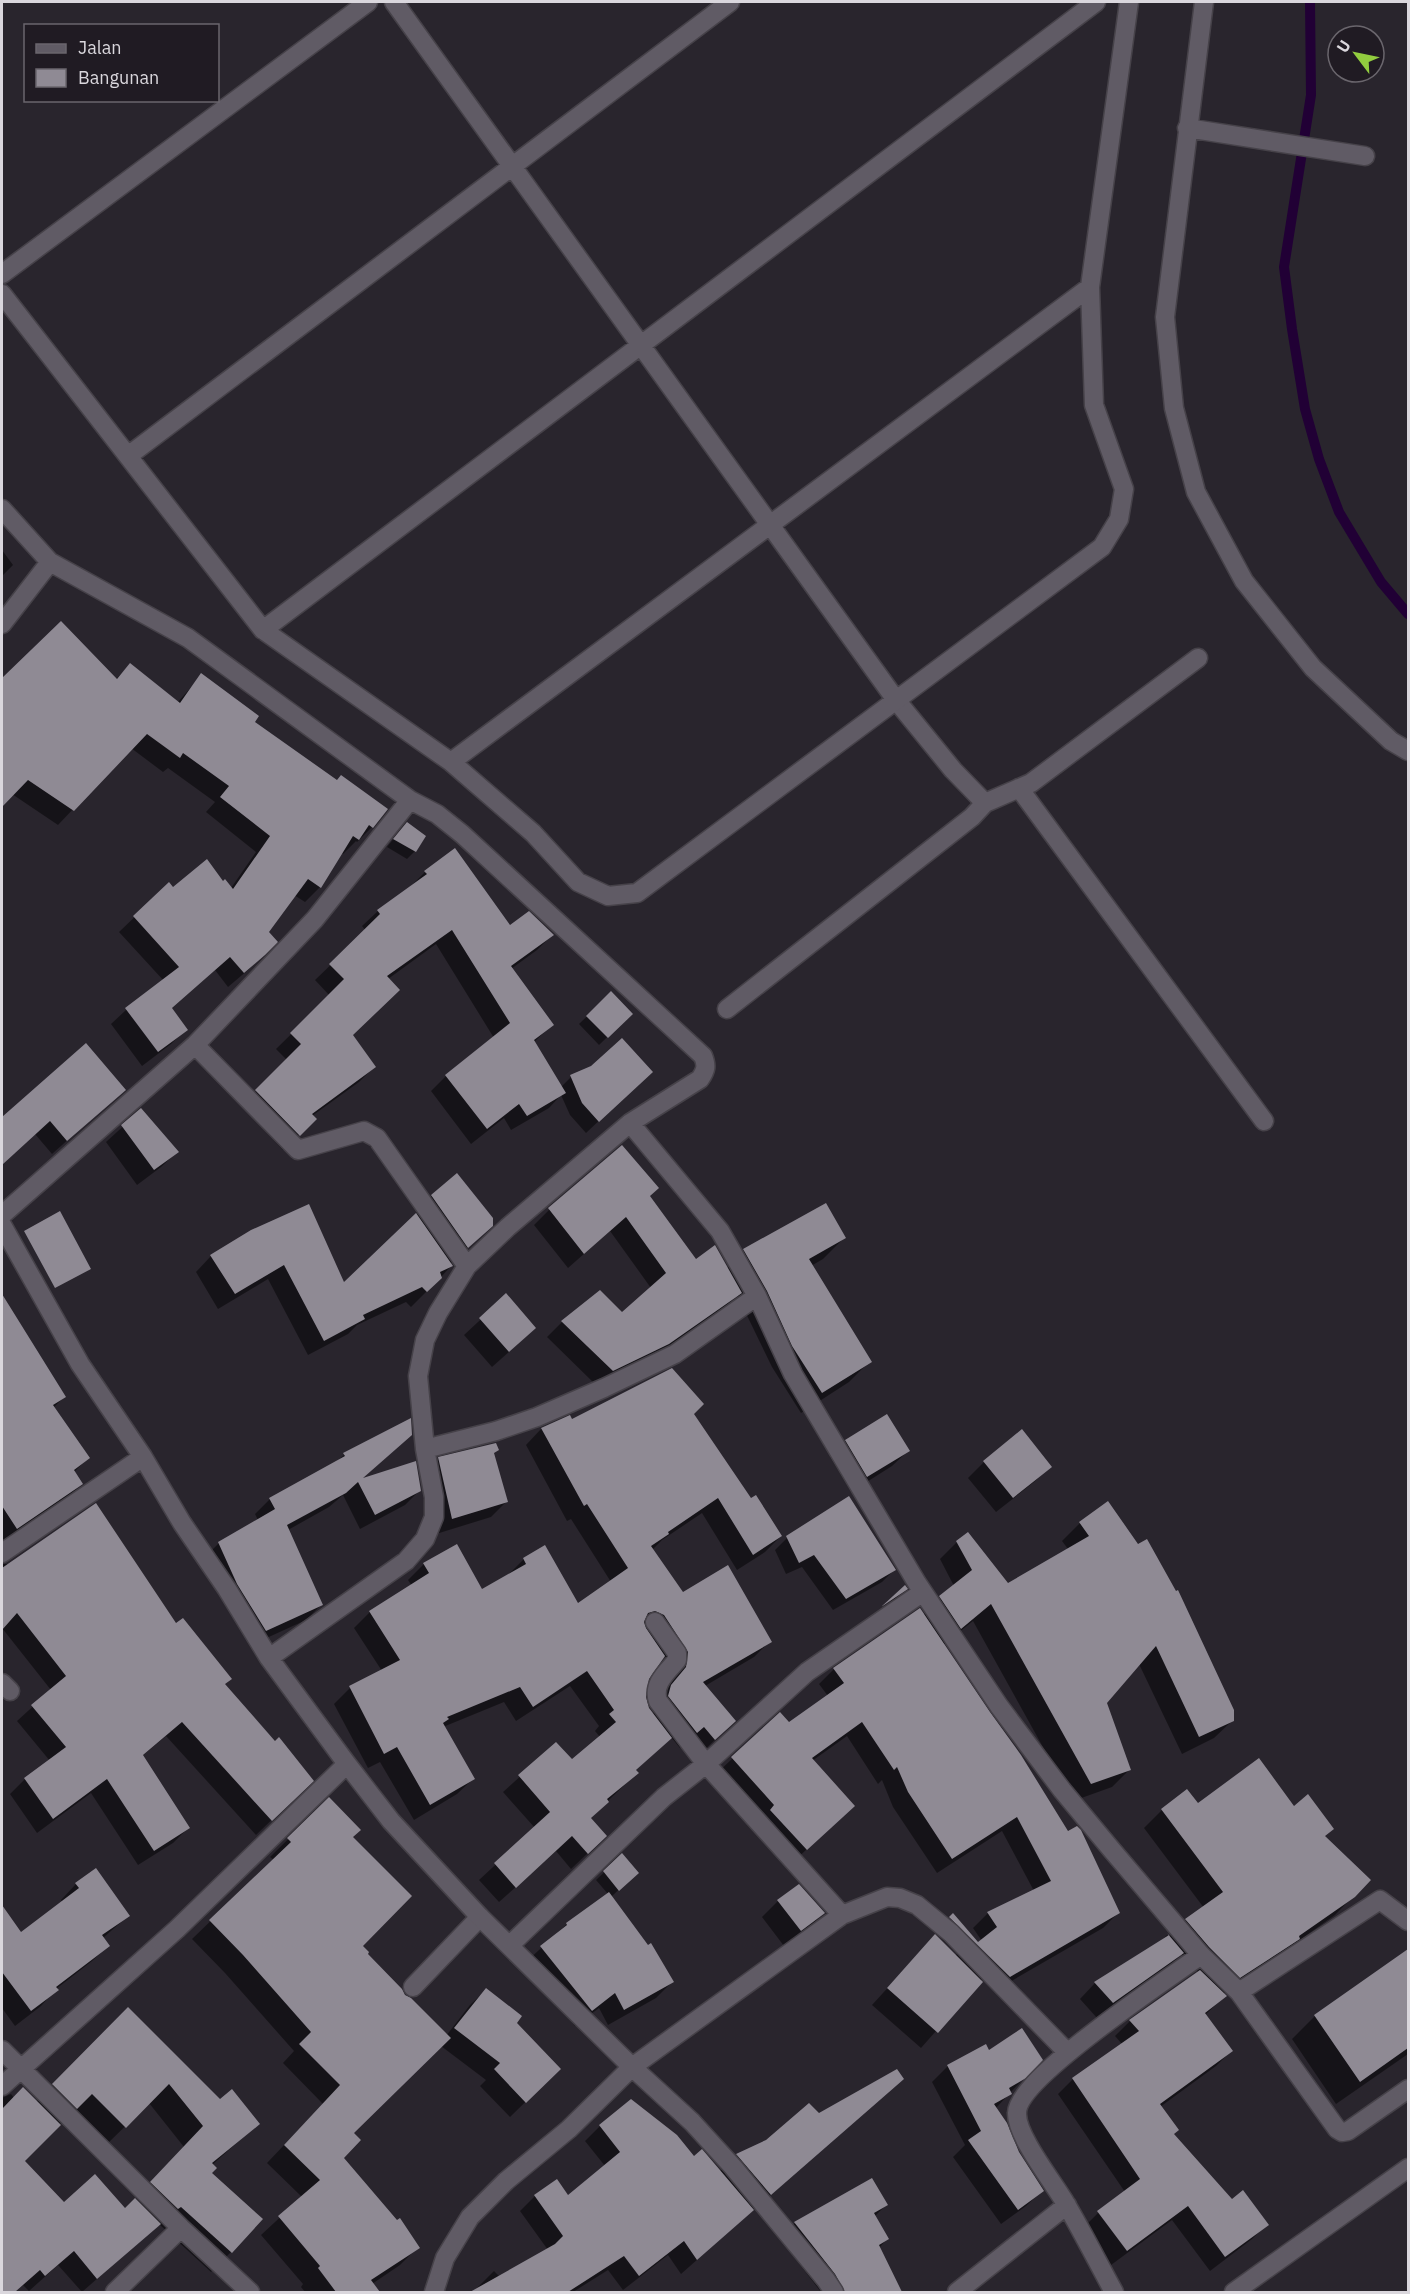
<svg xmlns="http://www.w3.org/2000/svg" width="1410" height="2294" viewBox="0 0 1410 2294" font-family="'IBM Plex Sans',sans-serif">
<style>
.shadow{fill:#0007;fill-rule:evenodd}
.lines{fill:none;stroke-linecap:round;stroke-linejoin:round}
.stream{stroke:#210035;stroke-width:10}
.building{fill:#8f8a94}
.lane-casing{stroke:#464249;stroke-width:21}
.street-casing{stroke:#464249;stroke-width:21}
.lane{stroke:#605b65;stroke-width:18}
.street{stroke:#605b65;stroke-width:18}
</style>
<rect width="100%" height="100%" fill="#29252d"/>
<path class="shadow" d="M2 550 13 565 2 576Z
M60 623 115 680 130 665 177 703 202 675 372 827 357 842 356 841 343 854 341 852 320 887 305 902 294 895 267 932 276 942 248 970 228 987 215 970 171 1009 186 1029 171 1044 142 1066 111 1024 126 1010 164 981 119 932 169 884 173 889 223 883 231 888 256 852 206 812 215 802 168 768 163 772 131 748 58 825 12 794 2 804V680Z
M399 832 415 851 407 859 387 847Z
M425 872 509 927 552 935 537 950 511 969 552 1025 534 1042 561 1087 571 1077 638 1084 586 1133 570 1115 561 1095 549 1108 511 1130 504 1118 471 1144 431 1091 446 1076 494 1038 436 944 388 979 351 1035 374 1067 359 1082 312 1116 315 1119 283 1150 241 1106 287 1060 276 1049 330 996 315 980 366 931 362 926 378 911 410 887Z
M611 993 631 1014 599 1045 579 1024Z
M86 1045 124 1090 52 1154 35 1134 2 1165V1121Z
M141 1110 177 1152 161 1167 137 1185 106 1142Z
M432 1196 475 1241 450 1264 451 1266 441 1277 411 1307 406 1302 357 1325 348 1334 308 1355 268 1279 218 1309 196 1272 211 1256 252 1231 343 1285 418 1214 416 1212Z
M649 1197 695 1261 727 1268 744 1251 844 1238 823 1259 811 1266 870 1361 849 1382 801 1413 772 1367 737 1295 725 1307 652 1359 597 1386 547 1337 562 1322 622 1314 651 1288 610 1231 568 1268 534 1225 549 1210Z
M506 1296 518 1344 492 1367 464 1335Z
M2 1297 64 1397 53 1408 88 1458 74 1472 81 1484 66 1499 2 1543Z
M693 1414 751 1500 781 1536 765 1552 737 1570 702 1513 662 1540 652 1550 682 1594 770 1641 754 1657 705 1686 734 1721 718 1737 699 1755 687 1742 680 1748 671 1737 635 1771 637 1773 589 1819V1852L571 1869 556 1851 499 1902 479 1880 535 1828 503 1792 556 1744 572 1761 600 1737 595 1731 599 1726 570 1686 516 1721 504 1702 443 1727 473 1779 457 1794 414 1820 380 1762 368 1768 334 1704 350 1688 382 1671 354 1628 370 1612 412 1586 408 1580 424 1564 481 1591 508 1575 524 1559 578 1605 611 1582 571 1519 567 1521 526 1445 541 1429 569 1417 571 1421ZM664 1655 673 1669 670 1684 656 1702 653 1715 648 1709 644 1697 647 1678Z
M411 1434 360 1480 420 1490 405 1505 360 1529 343 1495 329 1507 288 1530 321 1605 306 1620 251 1645 204 1558 219 1543 258 1520 255 1514 270 1499 335 1463 344 1455Z
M846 1441 908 1451 892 1466 851 1492 830 1457Z
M493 1454 507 1501 491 1517 436 1534 423 1474 439 1459Z
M984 1462 1050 1467 1034 1482 996 1512 968 1478Z
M1107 1503 1232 1721 1214 1738 1182 1754 1139 1664 1106 1703 1129 1770 1112 1787 1073 1801 973 1621 943 1645 1118 1913 1103 1928 994 1991 982 1979 921 2048 872 2005 935 1936 955 1956 957 1954 936 1933 953 1916 978 1944 982 1941 973 1928 988 1913 1034 1891 1002 1831 937 1873 893 1807 882 1780 878 1784 847 1736 812 1761 838 1820 791 1864 717 1773 780 1714 789 1724 828 1696 819 1684 834 1669 923 1615 954 1586 940 1559 957 1542 1008 1584 1068 1549 1062 1541 1080 1523Z
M787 1538 894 1570 882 1582 833 1610 802 1567 786 1574 775 1550Z
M2 1564H9L176 1626 224 1685 312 1781 256 1835 166 1736 142 1756 188 1828 173 1843 138 1865 91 1793 37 1833 10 1794 25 1779 50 1761 17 1721 51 1690 2 1628Z
M905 1588 890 1605 877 1614 882 1609Z
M329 1799 351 1837 361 1946 366 1954 404 1996 446 2036 470 2005 486 1990 515 2023 559 2069 510 2117 480 2086 486 2080 441 2046 352 2133 342 2158 418 2247 400 2265 372 2284 378 2292H305L301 2287 303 2284 261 2235 302 2197 267 2163 323 2104 283 2063 294 2051 225 1973 192 1939 274 1860 270 1857Z
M1197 1806 1293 1808 1369 1880 1335 1915 1291 1946 1280 1957 1223 1994 1225 1996 1205 2015 1231 2051 1216 2066 1160 2107 1172 2134 1232 2201 1267 2224 1252 2239 1210 2271 1172 2220 1111 2265 1083 2228 1098 2213 1125 2192 1058 2094 1073 2079 1122 2044 1115 2036 1130 2021 1198 1972 1181 1954 1167 1968 1097 2018 1080 1999 1095 1983 1161 1941 1167 1935 1169 1937 1186 1920 1204 1908 1144 1828 1162 1810Z
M622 1855 629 1880 611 1897 672 1982 656 1998 608 2025 599 2008 575 2026 525 1963 567 1924 608 1894 596 1880Z
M76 1884 128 1916 103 1938 108 1946 92 1961 56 1989 41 2006 15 2026 2 2008V1919L7 1915 21 1934 63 1903 61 1900Z
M778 1901 823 1913 808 1929 784 1946 762 1917Z
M1408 1951V2054L1336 2104 1292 2039 1315 2016Z
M128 2010 220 2101 258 2124 212 2165 210 2173 231 2252 211 2272 160 2225 156 2227 82 2292 58 2265 29 2291 23 2285 15 2292H2V2098L11 2094 14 2098 36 2102ZM149 2103 184 2147 125 2210 64 2204 23 2161 71 2113 105 2146Z
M985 2046 988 2052 1041 2060 995 2109 1018 2152 1042 2191 1026 2206 1001 2224 953 2157 965 2145 932 2082 948 2066Z
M902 2079 681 2274 668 2255 623 2290 608 2270 573 2292H473L494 2271 500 2277 548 2250 520 2211 535 2196 567 2197 605 2166 585 2141 600 2126 693 2158 719 2172 737 2155 818 2115Z
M886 2205 874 2217 887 2239 879 2248 901 2292H821L780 2239 795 2223Z"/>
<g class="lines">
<path class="stream" d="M1310 2 1311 95 1284 267 1292 329 1305 409 1319 459 1339 512 1381 582 1408 614"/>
</g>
<path class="building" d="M61 621 117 679 130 663 180 703 201 673 259 716 255 722 337 780 341 775 388 809 373 828 369 825 359 840 353 836 321 888 308 879 269 932 278 942 265 955 244 973 230 957 172 1008 188 1030 158 1052 125 1008 179 967 133 916 169 882 173 887 207 859 223 881 225 879 233 889 270 836 220 797 229 786 183 753 180 758 147 734 74 811 28 780 2 807V678Z
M407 822 426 836 416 852 393 839Z
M455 848 510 925 529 911 554 935 511 966 554 1025 534 1040 566 1093 527 1116 519 1104 487 1129 445 1075 510 1023 452 930 387 976 400 990 353 1035 376 1067 312 1114 317 1119 300 1136 255 1090 301 1044 290 1033 344 979 329 964 380 914 377 910 427 874 424 871Z
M611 991 633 1014 608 1038 586 1016Z
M622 1038 653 1072 599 1122 582 1103 570 1075 591 1066Z
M86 1043 126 1090 67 1141 50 1121 2 1165V1117Z
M141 1108 179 1152 154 1170 121 1125Z
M622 1145 659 1188 650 1196 696 1259 715 1245 742 1293 669 1344 613 1371 561 1321 600 1290 622 1312 666 1273 626 1217 584 1254 548 1208Z
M457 1173 493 1218V1226L468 1248 431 1195Z
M826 1203 846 1238 809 1259 872 1362 822 1393 792 1346 767 1291 743 1249Z
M309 1204 344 1282 416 1213 453 1266 440 1272 442 1278 427 1292 422 1287 363 1315 365 1319 324 1341 284 1265 235 1294 210 1255 251 1230Z
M60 1211 91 1269 55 1288 24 1231Z
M506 1293 536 1328 509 1352 479 1318Z
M2 1294 66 1397 53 1405 90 1458 74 1470 83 1484 17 1529 2 1506Z
M672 1368 704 1404 694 1414 751 1498 756 1495 782 1536 753 1555 718 1498 668 1532 669 1534 651 1546 683 1592 728 1565 772 1642 703 1682 736 1721 715 1740 704 1727 697 1733 668 1696 671 1685 686 1667 688 1652 664 1615 655 1611 648 1613 644 1622 646 1628 665 1656 649 1679 646 1697 649 1708 672 1738 636 1770 639 1773 607 1799 609 1802 591 1818 607 1836 588 1854 572 1836 516 1888 494 1863 550 1812 518 1775 556 1742 572 1759 616 1722 609 1714 614 1710 587 1671 533 1707 520 1687 447 1717 449 1719 443 1723 475 1779 430 1805 397 1747 384 1754 349 1686 400 1660 369 1611 429 1573 423 1563 457 1544 482 1589 526 1564 523 1558 545 1545 578 1603 628 1568 587 1504 584 1506 541 1428 570 1415 572 1419Z
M887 1414 910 1451 867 1477 845 1440Z
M411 1418 412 1435 363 1478 416 1461 421 1491 375 1515 358 1482 346 1493 287 1525 323 1605 266 1631 237 1584 218 1542 275 1509 269 1498 345 1456 343 1453Z
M1022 1429 1052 1467 1013 1498 983 1461Z
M496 1443 499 1450 494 1453 508 1502 452 1519 438 1457Z
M849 1496 896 1570 846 1599 814 1555 799 1563 786 1536Z
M1108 1501 1138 1544 1147 1539 1176 1591 1178 1590 1234 1710V1721L1199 1737 1156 1646 1107 1703 1131 1770 1091 1784 991 1604 961 1629 939 1596 972 1570 956 1541 968 1532 1008 1583 1089 1536 1079 1522Z
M96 1503 176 1623 183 1618 232 1679 225 1684 275 1741 279 1737 314 1781 272 1821 182 1722 143 1755 190 1828 154 1851 107 1779 53 1819 24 1778 66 1747 31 1705 66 1676 17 1613 2 1630V1568Z
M905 1585 908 1589 881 1607Z
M920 1608 990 1712 1021 1755 1068 1831 1077 1826 1081 1830 1120 1913 1010 1977 949 1917 953 1913 978 1942 997 1927 987 1912 1051 1881 1017 1817 952 1859 908 1792 897 1767 894 1770 862 1722 812 1758 855 1806 807 1850 770 1810 774 1805 731 1757 780 1712 789 1722 844 1683 833 1668Z
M1259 1758 1294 1806 1308 1794 1334 1829 1325 1836 1371 1880 1355 1897 1299 1936 1300 1939 1240 1978 1209 1947 1185 1919 1223 1892 1161 1809 1187 1789 1198 1803Z
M329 1797 361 1830 353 1837 412 1896 363 1946 369 1952 368 1954 402 1989 405 1995 411 1998 451 2038 354 2133 361 2140 344 2158 397 2220 400 2218 420 2248 371 2280 380 2292H336L318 2268 320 2266 278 2216 320 2180 284 2145 340 2085 299 2044 311 2032 243 1955 209 1920 291 1842 287 1838Z
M622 1853 639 1873 619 1891 603 1871Z
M96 1868 130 1916 102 1935 110 1946 56 1987 59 1990 31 2011 2 1972V1905L21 1932 79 1888 75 1883Z
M799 1884 825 1913 801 1931 777 1900Z
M609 1892 648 1945 651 1943 674 1982 624 2010 615 1993 592 2011 540 1946 567 1925 566 1923Z
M1167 1933 1184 1953 1113 2003 1094 1982 1169 1935Z
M935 1934 983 1982 938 2033 887 1988Z
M1408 1949V2048L1360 2082 1314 2015Z
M1200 1970 1227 1996 1205 2013 1233 2051 1160 2104 1179 2130 1174 2134 1232 2199 1243 2190 1269 2225 1225 2257 1188 2206 1127 2251 1097 2211 1140 2179 1072 2078 1139 2031 1129 2020Z
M486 1988 522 2016 517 2023 561 2069 526 2103 494 2069 500 2063 454 2028Z
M128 2007 220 2099 232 2089 260 2124 212 2163 217 2168 212 2173 263 2219 232 2253 181 2207 178 2209 150 2182 203 2126 169 2084 126 2128 92 2094 77 2109 52 2084Z
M1022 2028 1043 2060 1026 2078 1009 2088 1012 2094 994 2104 1007 2123 1019 2152 1044 2191 1018 2210 968 2140 981 2131 947 2065 986 2044 989 2050Z
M897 2069 904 2079 771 2195 736 2154 766 2140 809 2103 819 2113Z
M23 2087 61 2125 25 2161 64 2202 95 2174 125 2208 135 2198 161 2224 97 2279 74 2251 45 2276 40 2270 15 2292H2V2109Z
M631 2099 677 2135 694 2156 702 2149 754 2210 697 2260 684 2241 639 2276 624 2256 568 2292H470L555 2244 563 2236 534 2195 557 2179 568 2195 620 2152 599 2125Z
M872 2178 888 2205 874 2213 889 2239 879 2245 902 2292H845L835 2274 794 2222Z"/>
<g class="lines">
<g class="lane-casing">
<path id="lane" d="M1019 788 1264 1121
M985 803 1031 783 1198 658
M727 1009 972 817 985 803 953 770 896 700
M413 1987 480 1917"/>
</g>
<g class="street-casing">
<path id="street" d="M394 2 896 700
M1204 2 1165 317 1174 408 1196 492 1244 581 1313 668 1391 741 1408 751
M1187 128 1365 156
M2 274 368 2
M2 294 263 630 451 762 533 833 578 882 608 896 637 893 1102 547 1119 519 1124 489 1094 405 1090 287 1129 2
M128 456 730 2
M2 509 50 562 188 638 410 800 437 814 462 834 703 1056C707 1066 706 1070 700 1079L630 1123 508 1227 467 1266 438 1313 425 1340 418 1376 425 1449 434 1497V1517L425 1539 406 1561 269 1658
M2 624 50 562
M263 630 1096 2
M451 762 1090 287
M195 1045 298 1150 364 1131 377 1138 467 1266
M630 1123 720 1231 757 1296 793 1374 917 1583 999 1706 1062 1790 1111 1849 1201 1955 1239 1992 1337 2129 1342 2132 1348 2131 1408 2089
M2 1215 195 1045 315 919 410 800
M2 1225 80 1364 143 1457 182 1523 227 1589 269 1658 347 1764 391 1821 480 1917 632 2067 692 2122 733 2167 826 2280 834 2292
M425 1449 496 1431 537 1417 604 1388 675 1354 757 1296
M2 1553 143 1457
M655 1622 677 1653V1660C667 1672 652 1684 658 1701L706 1764 842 1915
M2 1683 10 1691
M510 1945 664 1797 706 1764 807 1672 923 1592
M1239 1992 1380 1900 1408 1921
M2 2050 181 2228 250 2292
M2 2086 177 1929 347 1764
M115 2292 181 2228
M434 2292 445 2258 470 2217 506 2181 569 2129 632 2067 842 1915 887 1897 900 1898 917 1905 951 1933 1067 2052
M957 2292 1067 2205
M1114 2292C1098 2263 1083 2233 1066 2204 1054 2183 1016 2136 1017 2113 1017 2078 1168 1979 1201 1955
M1234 2292 1408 2168"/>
</g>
<use href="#lane" class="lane"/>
<use href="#street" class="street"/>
</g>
<rect width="1410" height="2294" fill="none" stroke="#dad7dd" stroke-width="6"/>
<rect x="24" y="24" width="195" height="78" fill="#201b23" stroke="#6a666d" stroke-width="1.5"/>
<rect x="36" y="44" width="30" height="9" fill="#605b65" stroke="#6a666d" stroke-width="1.5"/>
<text x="78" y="54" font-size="18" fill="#dad7dd">Jalan</text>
<rect x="36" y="69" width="30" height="18" fill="#8f8a94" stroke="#6a666d" stroke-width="1.5"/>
<text x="78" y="84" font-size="18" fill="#dad7dd">Bangunan</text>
<g transform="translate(1356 54) rotate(302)"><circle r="28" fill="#201b23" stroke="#6a666d" stroke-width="1.5"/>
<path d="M0-4.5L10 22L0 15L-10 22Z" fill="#92cd3f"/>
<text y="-9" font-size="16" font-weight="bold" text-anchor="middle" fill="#dad7dd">U</text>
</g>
</svg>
